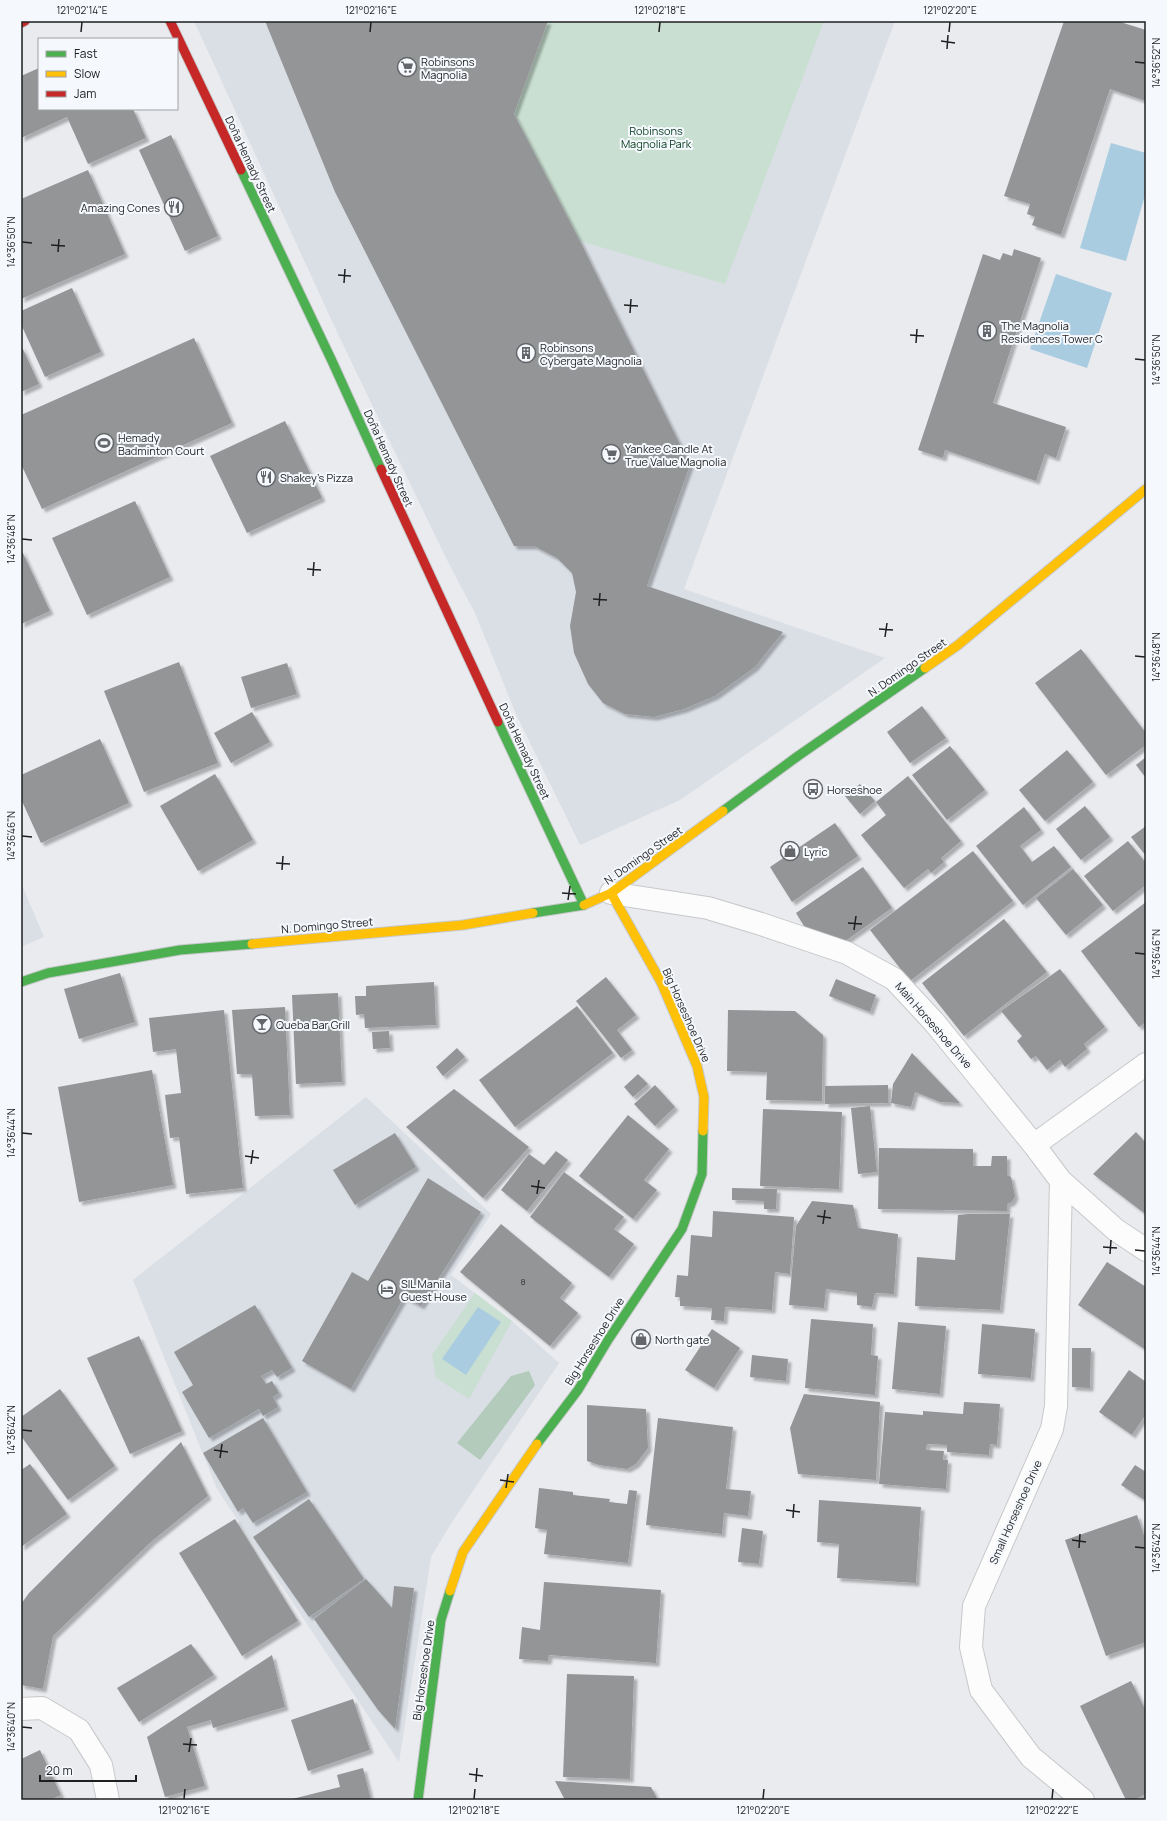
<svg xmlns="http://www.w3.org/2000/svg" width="1167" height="1821" viewBox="0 0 1167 1821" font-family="Manrope,sans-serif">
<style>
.built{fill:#dadee5}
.green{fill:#c9dfd1}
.forest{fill:#b3cbbb}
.water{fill:#a9cce1}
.building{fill:#939597;filter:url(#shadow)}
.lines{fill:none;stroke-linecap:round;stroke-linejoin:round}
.street-casing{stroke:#c7c8ca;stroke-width:24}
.fast-casing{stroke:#c7c8ca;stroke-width:11}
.slow-casing{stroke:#c7c8ca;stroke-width:11}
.jam-casing{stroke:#c7c8ca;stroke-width:11}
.street{stroke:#fcfcfc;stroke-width:22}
.fast{stroke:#4caf50;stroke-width:9}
.slow{stroke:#ffc107;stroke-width:9}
.jam{stroke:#c62828;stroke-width:9}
.ticks{fill:none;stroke:#1e1f21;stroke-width:1.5}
.labels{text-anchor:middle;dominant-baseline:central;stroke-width:4;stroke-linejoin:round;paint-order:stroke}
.number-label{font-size:9px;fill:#3b3c3e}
.poi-label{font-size:11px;fill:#1e1f21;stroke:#f5f8fc;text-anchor:start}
.park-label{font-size:11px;fill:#063b1c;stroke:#f5f8fc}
.street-label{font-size:11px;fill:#1e1f21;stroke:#f5f8fc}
.neatline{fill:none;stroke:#1e1f21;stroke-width:1.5}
.ticks-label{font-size:10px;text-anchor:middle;fill:#1e1f21}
</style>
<defs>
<filter id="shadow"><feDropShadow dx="3.5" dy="3.5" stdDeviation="1" flood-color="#0004"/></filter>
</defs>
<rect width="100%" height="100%" fill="#e9ebee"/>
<path class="built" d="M194 21H895L684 589 885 658 680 800 580 845 516 714 475 613 447 560 337 332Z
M21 883 44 937 21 947Z
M366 1097 491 1214 451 1275 512 1321 559 1363 450 1525 431 1557 399 1762 217 1489 133 1280Z"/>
<path class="green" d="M548 21H824L725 284 580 241 514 114Z
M475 1293 512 1321 469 1399 436 1378 432 1355Z"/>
<path class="forest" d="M529 1371 535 1385 480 1460 457 1443 511 1376Z"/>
<path class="water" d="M1111 143 1146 153V192L1126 261 1080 248Z
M1056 274 1112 293 1087 368 1030 349Z
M478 1307 501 1322 466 1375 442 1359Z"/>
<path class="building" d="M265 21H548L514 114 580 241 690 465 647 586 783 632 755 667 715 696 684 709 654 717 625 714 603 703 588 684 574 653 570 626 576 592 572 573 557 558 534 546H514L335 192Z
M1064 21H1117L1146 30V101L1110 89 1061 235 1032 225 1035 217 1027 214 1030 204 1004 196Z
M39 68V109H133L146 138 88 164 67 117 21 138V76Z
M171 135 218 236 185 251 139 150Z
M88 170 125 254 21 299V199Z
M1014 249 1041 258 993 403 1066 427 1056 458 1045 454 1036 481 945 450 943 458 918 450 983 254 1000 260 1003 253 1012 256Z
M72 288 101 352 45 377 21 324V311Z
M194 338 232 423 42 509 21 464V415Z
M21 345 39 384 21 392Z
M285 421 322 498 247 533 210 456Z
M135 501 170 577 87 615 52 538Z
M21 549 50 611 21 624Z
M1081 649 1146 733V745L1106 775 1035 683Z
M179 662 218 763 144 792 104 691Z
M287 663 297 694 251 708 241 677Z
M922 706 946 738 910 763 887 732Z
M252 712 270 742 231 763 214 733Z
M100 739 129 803 41 843 21 799V775Z
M950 746 985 790 947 820 912 775Z
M1067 750 1093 782 1045 821 1019 790Z
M1146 757V778L1136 765Z
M215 774 253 840 198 871 160 806Z
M908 776 961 841 941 858 944 862 931 873 928 869 904 888 861 835 886 815 876 802Z
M860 784 875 801 860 814 845 796Z
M1085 806 1110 837 1081 860 1056 829Z
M1024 807 1041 830 1020 846 1032 862 1054 846 1071 867 1023 905 976 846Z
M835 823 858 856 792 902 770 867Z
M1146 826V856L1131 837Z
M1128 841 1146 863V885L1113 911 1084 876Z
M973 851 1013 901 910 981 870 930Z
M863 867 892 908 841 944 804 926 796 913Z
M1073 869 1103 905 1066 935 1036 898Z
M1146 902V1022L1139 1027 1081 951Z
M1004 919 1047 972 964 1036 922 983Z
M1060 969 1105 1027 1084 1044 1087 1049 1065 1067 1060 1060 1047 1070 1036 1056 1031 1059 1017 1041 1022 1036 1001 1011Z
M120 973 135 1022 79 1039 64 989Z
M606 977 636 1015 617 1030 632 1050 621 1058 576 1001Z
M836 979 876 995 870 1012 829 996Z
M434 982 436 1025 365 1028 364 1014 356 1015 355 996H366V986Z
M338 993 342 1082 296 1084 292 995Z
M577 1006 613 1053 515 1127 479 1080Z
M285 1007 290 1115 255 1116 252 1074H237L232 1010Z
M224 1010 243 1188 186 1194 179 1137 170 1138 165 1095 181 1093 176 1049 153 1052 149 1018Z
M728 1010 795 1011 823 1035 822 1101 766 1100 767 1072 727 1071Z
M389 1031 390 1048 373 1049 372 1032Z
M457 1048 465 1057 443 1076 436 1067Z
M912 1053 960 1103 940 1102 915 1092 911 1107 891 1103 893 1084Z
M152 1070 173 1185 79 1202 58 1087Z
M638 1074 648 1084 633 1097 624 1087Z
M655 1085 675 1107 655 1126 634 1104Z
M888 1085V1103L825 1104V1086Z
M454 1089 529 1147 483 1198 406 1127Z
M870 1106 877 1172 858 1174 851 1108Z
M763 1109 842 1112 839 1189 760 1186Z
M628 1115 669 1149 644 1180 657 1190 633 1219 579 1176Z
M1136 1132 1146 1143V1211L1144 1213 1093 1174Z
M395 1133 416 1167 355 1205 333 1170Z
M879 1148 973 1149V1166H991L992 1156H1007V1175L1011 1177 1015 1196 1012 1202 1007 1204V1211L878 1209Z
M556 1151 568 1160 527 1211 501 1190 529 1154 544 1165Z
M564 1172 624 1217 614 1229 634 1244 609 1277 530 1217Z
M428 1178 481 1212 421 1306 404 1297 351 1389 302 1361 352 1272 368 1281Z
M732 1188 777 1189 776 1209H764V1201L732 1200Z
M812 1201 853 1205 858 1228 898 1234 894 1294 875 1293 872 1307 857 1305V1293L826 1289 824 1308 789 1305 796 1226Z
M713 1211 794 1217 790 1274 775 1272 772 1310 725 1307 724 1321 711 1320 712 1308 680 1306V1297H675L677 1275 688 1276 691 1235 712 1237Z
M968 1214H1010L1000 1310 915 1306 917 1257 955 1260 958 1215Z
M501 1224 572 1283 560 1298 578 1313 550 1346 460 1272Z
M1107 1262 1146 1287V1350L1078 1305Z
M255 1305 292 1368 277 1377 272 1370 261 1376 266 1384 272 1381 279 1393 273 1397 278 1407 263 1416 259 1409 209 1438 182 1392 193 1385 174 1352Z
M811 1319 873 1324 871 1355 878 1356 875 1395 805 1388Z
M898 1322 946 1326 940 1394 892 1389Z
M982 1324 1035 1329 1031 1378 978 1374Z
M712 1329 740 1348 714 1388 685 1370Z
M139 1336 182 1431 130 1454 87 1358Z
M1072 1348H1091L1090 1388 1072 1387Z
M752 1355 788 1359 786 1381 750 1377Z
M1129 1370 1146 1382V1414L1132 1435 1099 1412Z
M60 1389 115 1466 68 1500 21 1436V1417Z
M804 1394 880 1402 876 1480 798 1474 790 1428Z
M964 1402 1000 1404 997 1445 990 1444 989 1455 947 1452V1445L927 1444 926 1450 944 1451 943 1460H948L946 1489 879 1484 885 1412 923 1415V1411L963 1414Z
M587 1405 646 1409 648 1448 636 1464 627 1469 599 1465 587 1461Z
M263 1418 307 1492 253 1523 243 1508 238 1512 203 1453Z
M658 1418 733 1427 726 1489 751 1491 748 1516 724 1513 722 1534 646 1525Z
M181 1442 208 1496 152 1541 53 1636 43 1689 21 1685V1604L29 1593Z
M30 1464 67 1514 21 1547V1470Z
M1135 1465 1146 1472V1501L1121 1485Z
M539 1488 573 1492V1495L610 1499 609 1502 627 1504 629 1490 637 1491 628 1563 544 1554 547 1530 535 1528Z
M309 1499 364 1579 309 1617 253 1537Z
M819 1500 921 1507 916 1583 837 1578 839 1544 817 1542Z
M1137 1515 1146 1541V1642L1106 1656 1065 1540Z
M235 1519 298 1621 242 1656 179 1553Z
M742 1528 763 1531 759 1564 738 1562Z
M366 1579 392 1608 394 1586 414 1588 395 1729 378 1710 314 1619Z
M544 1582 661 1590 656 1663 549 1655 548 1661 519 1659 522 1627 540 1630Z
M191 1644 214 1675 139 1722 117 1688Z
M272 1655 285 1707 213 1728 211 1720 187 1727 205 1786 165 1797 147 1737Z
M567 1674 634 1676 630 1779 563 1777Z
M1131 1681 1146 1711V1794L1134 1800H1126L1080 1706Z
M353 1699 370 1750 308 1771 291 1720Z
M40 1750 61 1795 50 1800H21V1759Z
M363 1768 371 1800H288L340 1787 337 1775Z
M555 1781 651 1787 658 1800H565Z"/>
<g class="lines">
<g class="street-casing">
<path id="street" d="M611 893 708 908 761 924 847 953 894 979 934 1022 1034 1145 1061 1181 1116 1230 1146 1250
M1034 1145 1146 1064
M1061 1181 1056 1406 1052 1429 974 1606 971 1647 981 1690 1031 1757 1083 1800
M21 1709 42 1708 79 1730 101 1765 108 1800"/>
</g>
<g class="fast-casing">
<path id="fast" d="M241 170 332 361 381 469
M498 722 584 905 533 913
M723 811 798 756 925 668
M21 982 48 973 180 950 252 944
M537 1444 578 1390 608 1340 682 1229 702 1174 703 1131
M418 1800 441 1620 450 1591"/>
</g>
<g class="slow-casing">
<path id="slow" d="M925 668 958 645 1146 489
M611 893 661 982 697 1066 704 1097 703 1131
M584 905 611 893 723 811
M252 944 463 925 533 913
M450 1591 463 1552 537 1444"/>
</g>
<g class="jam-casing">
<path id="jam" d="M170 21 241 170
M21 23 25 21
M381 469 498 722"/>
</g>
<use href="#street" class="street"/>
<use href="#fast" class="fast"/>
<use href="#slow" class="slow"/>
<use href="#jam" class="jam"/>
</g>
<path class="ticks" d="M81 32 82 22M370 32 371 22M659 32 660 22M949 32 950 22M941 41 955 43M947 49 948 35M1135 62 1145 63M22 242 32 243M51 245 65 246M58 252 59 239M338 275 351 276M344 283 345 269M624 305 638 306M630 313 631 299M910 335 924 336M916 343 917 329M1135 359 1145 360M22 539 32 540M307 569 321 570M313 576 314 562M593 599 607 600M599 606 600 593M879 629 893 630M885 637 887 623M1135 656 1145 657M22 836 32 837M276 863 290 864M282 870 283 856M562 893 576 894M568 900 570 886M848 923 862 924M854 930 856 916M1135 953 1145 954M22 1133 32 1134M245 1156 259 1158M251 1164 253 1150M531 1186 545 1188M537 1194 539 1180M817 1216 831 1218M823 1224 825 1210M1103 1247 1117 1248M1135 1250 1145 1251M1110 1254 1111 1240M22 1430 32 1431M214 1450 228 1452M220 1458 222 1444M500 1480 514 1482M506 1488 508 1474M786 1510 800 1512M793 1518 794 1504M1072 1540 1086 1542M1135 1547 1145 1548M1079 1548 1080 1534M22 1727 32 1728M183 1744 197 1745M189 1752 191 1738M469 1774 483 1776M476 1782 477 1768M184 1799 185 1789M474 1799 475 1789M763 1799 764 1789M1052 1799 1053 1789"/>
<defs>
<g id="supermarket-ring" transform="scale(1)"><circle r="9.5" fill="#f5f8fc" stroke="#656669" stroke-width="1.5"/><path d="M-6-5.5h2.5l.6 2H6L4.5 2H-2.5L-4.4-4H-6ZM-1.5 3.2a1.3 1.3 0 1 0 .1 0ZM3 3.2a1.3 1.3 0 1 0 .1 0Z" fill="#656669"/></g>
<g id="restaurant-ring" transform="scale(1)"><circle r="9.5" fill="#f5f8fc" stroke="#656669" stroke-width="1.5"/><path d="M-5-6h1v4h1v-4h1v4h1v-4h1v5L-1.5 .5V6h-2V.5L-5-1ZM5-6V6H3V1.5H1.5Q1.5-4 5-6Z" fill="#656669"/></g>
<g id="building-ring" transform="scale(1)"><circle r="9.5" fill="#f5f8fc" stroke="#656669" stroke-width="1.5"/><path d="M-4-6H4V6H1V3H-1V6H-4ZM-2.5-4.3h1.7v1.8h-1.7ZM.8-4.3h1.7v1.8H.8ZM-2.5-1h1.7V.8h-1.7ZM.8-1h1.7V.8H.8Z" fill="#656669"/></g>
<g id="stadium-ring" transform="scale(1)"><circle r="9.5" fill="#f5f8fc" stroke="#656669" stroke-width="1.5"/><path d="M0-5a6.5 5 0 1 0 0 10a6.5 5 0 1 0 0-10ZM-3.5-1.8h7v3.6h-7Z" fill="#656669"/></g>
<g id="bus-ring" transform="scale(1)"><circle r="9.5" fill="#f5f8fc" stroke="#656669" stroke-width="1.5"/><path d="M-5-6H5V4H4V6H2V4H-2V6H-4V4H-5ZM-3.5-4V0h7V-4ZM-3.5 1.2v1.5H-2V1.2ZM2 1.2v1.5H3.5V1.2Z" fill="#656669"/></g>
<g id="shop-ring" transform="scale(1)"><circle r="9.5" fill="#f5f8fc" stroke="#656669" stroke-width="1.5"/><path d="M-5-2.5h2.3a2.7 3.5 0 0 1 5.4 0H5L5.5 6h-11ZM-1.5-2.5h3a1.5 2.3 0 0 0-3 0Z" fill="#656669"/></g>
<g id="bar-ring" transform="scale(1)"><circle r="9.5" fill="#f5f8fc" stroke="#656669" stroke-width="1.5"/><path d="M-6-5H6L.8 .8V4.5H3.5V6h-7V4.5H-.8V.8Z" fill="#656669"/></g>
<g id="hotel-ring" transform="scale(1)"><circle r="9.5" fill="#f5f8fc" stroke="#656669" stroke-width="1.5"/><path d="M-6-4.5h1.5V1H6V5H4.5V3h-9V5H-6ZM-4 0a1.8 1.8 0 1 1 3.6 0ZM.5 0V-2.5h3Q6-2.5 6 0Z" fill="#656669"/></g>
</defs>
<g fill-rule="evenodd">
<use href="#supermarket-ring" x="407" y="67"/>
<use href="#restaurant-ring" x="174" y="207"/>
<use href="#building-ring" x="987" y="331"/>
<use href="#building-ring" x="526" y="353"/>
<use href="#stadium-ring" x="104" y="443"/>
<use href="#supermarket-ring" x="611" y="454"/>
<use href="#restaurant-ring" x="266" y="477"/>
<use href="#bus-ring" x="813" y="789"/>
<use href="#shop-ring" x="790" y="851"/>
<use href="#bar-ring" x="262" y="1024"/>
<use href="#hotel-ring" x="387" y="1289"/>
<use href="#shop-ring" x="641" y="1339"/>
</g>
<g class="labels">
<g class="number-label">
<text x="523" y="1281">8</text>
</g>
<g class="poi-label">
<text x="421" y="61">Robinsons<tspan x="421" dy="13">Magnolia</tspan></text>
<text x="160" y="207" text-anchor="end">Amazing Cones</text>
<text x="1001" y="325">The Magnolia<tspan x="1001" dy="13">Residences Tower C</tspan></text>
<text x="540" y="347">Robinsons<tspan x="540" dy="13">Cybergate Magnolia</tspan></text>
<text x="118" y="437">Hemady<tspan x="118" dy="13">Badminton Court</tspan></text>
<text x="625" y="448">Yankee Candle At<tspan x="625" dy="13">True Value Magnolia</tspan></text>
<text x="280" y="477">Shakey's Pizza</text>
<text x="827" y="789">Horseshoe</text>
<text x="804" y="851">Lyric</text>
<text x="276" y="1024">Queba Bar Grill</text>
<text x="401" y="1283">SIL Manila<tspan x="401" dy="13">Guest House</tspan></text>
<text x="655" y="1339">North gate</text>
</g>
<g class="park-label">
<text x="656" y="130">Robinsons<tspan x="656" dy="13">Magnolia Park</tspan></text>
</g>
<g class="street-label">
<text transform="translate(251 164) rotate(65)">Doña Hemady Street</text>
<text transform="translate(389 458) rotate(66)">Doña Hemady Street</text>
<text transform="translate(907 667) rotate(-35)">N. Domingo Street</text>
<text transform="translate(525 751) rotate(65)">Doña Hemady Street</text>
<text transform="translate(643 855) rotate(-35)">N. Domingo Street</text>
<text transform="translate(327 925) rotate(-5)">N. Domingo Street</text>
<text transform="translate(687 1015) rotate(66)">Big Horseshoe Drive</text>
<text transform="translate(934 1025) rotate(49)">Main Horseshoe Drive</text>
<text transform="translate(594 1341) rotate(-58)">Big Horseshoe Drive</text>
<text transform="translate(1015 1512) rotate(-66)">Small Horseshoe Drive</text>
<text transform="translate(423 1670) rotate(-82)">Big Horseshoe Drive</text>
</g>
</g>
<rect width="1167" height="1821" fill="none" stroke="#f5f8fc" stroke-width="44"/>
<rect x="38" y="38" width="140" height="72" fill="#f5f8fc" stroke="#9fa1a4"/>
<rect x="46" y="51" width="20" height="6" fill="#4caf50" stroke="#9fa1a4"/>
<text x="74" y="58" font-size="12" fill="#1e1f21">Fast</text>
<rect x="46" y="71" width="20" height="6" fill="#ffc107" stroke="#9fa1a4"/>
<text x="74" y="78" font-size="12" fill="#1e1f21">Slow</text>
<rect x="46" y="91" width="20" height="6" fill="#c62828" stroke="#9fa1a4"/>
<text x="74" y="98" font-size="12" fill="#1e1f21">Jam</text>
<path d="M40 1775v6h96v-6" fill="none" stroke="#1e1f21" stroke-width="2"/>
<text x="46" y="1775" font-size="12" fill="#1e1f21" stroke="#f5f8fc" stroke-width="3" paint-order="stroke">20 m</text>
<rect x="22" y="22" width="1123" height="1777" class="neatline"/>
<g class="ticks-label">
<text x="82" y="14">121°02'14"E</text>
<text x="371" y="14">121°02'16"E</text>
<text x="660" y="14">121°02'18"E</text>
<text x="950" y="14">121°02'20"E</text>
<text transform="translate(1156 63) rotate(-90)" y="4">14°36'52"N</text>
<text transform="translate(11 242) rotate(-90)" y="4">14°36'50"N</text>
<text transform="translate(1156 360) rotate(-90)" y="4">14°36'50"N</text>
<text transform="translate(11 539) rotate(-90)" y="4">14°36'48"N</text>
<text transform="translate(1156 657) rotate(-90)" y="4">14°36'48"N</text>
<text transform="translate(11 836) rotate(-90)" y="4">14°36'46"N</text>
<text transform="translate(1156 954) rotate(-90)" y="4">14°36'46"N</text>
<text transform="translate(11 1133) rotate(-90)" y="4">14°36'44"N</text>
<text transform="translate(1156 1251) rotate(-90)" y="4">14°36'44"N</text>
<text transform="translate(11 1430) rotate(-90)" y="4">14°36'42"N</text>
<text transform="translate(1156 1548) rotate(-90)" y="4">14°36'42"N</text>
<text transform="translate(11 1727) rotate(-90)" y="4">14°36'40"N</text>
<text x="184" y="1814">121°02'16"E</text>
<text x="474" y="1814">121°02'18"E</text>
<text x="763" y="1814">121°02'20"E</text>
<text x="1052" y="1814">121°02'22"E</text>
</g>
</svg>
